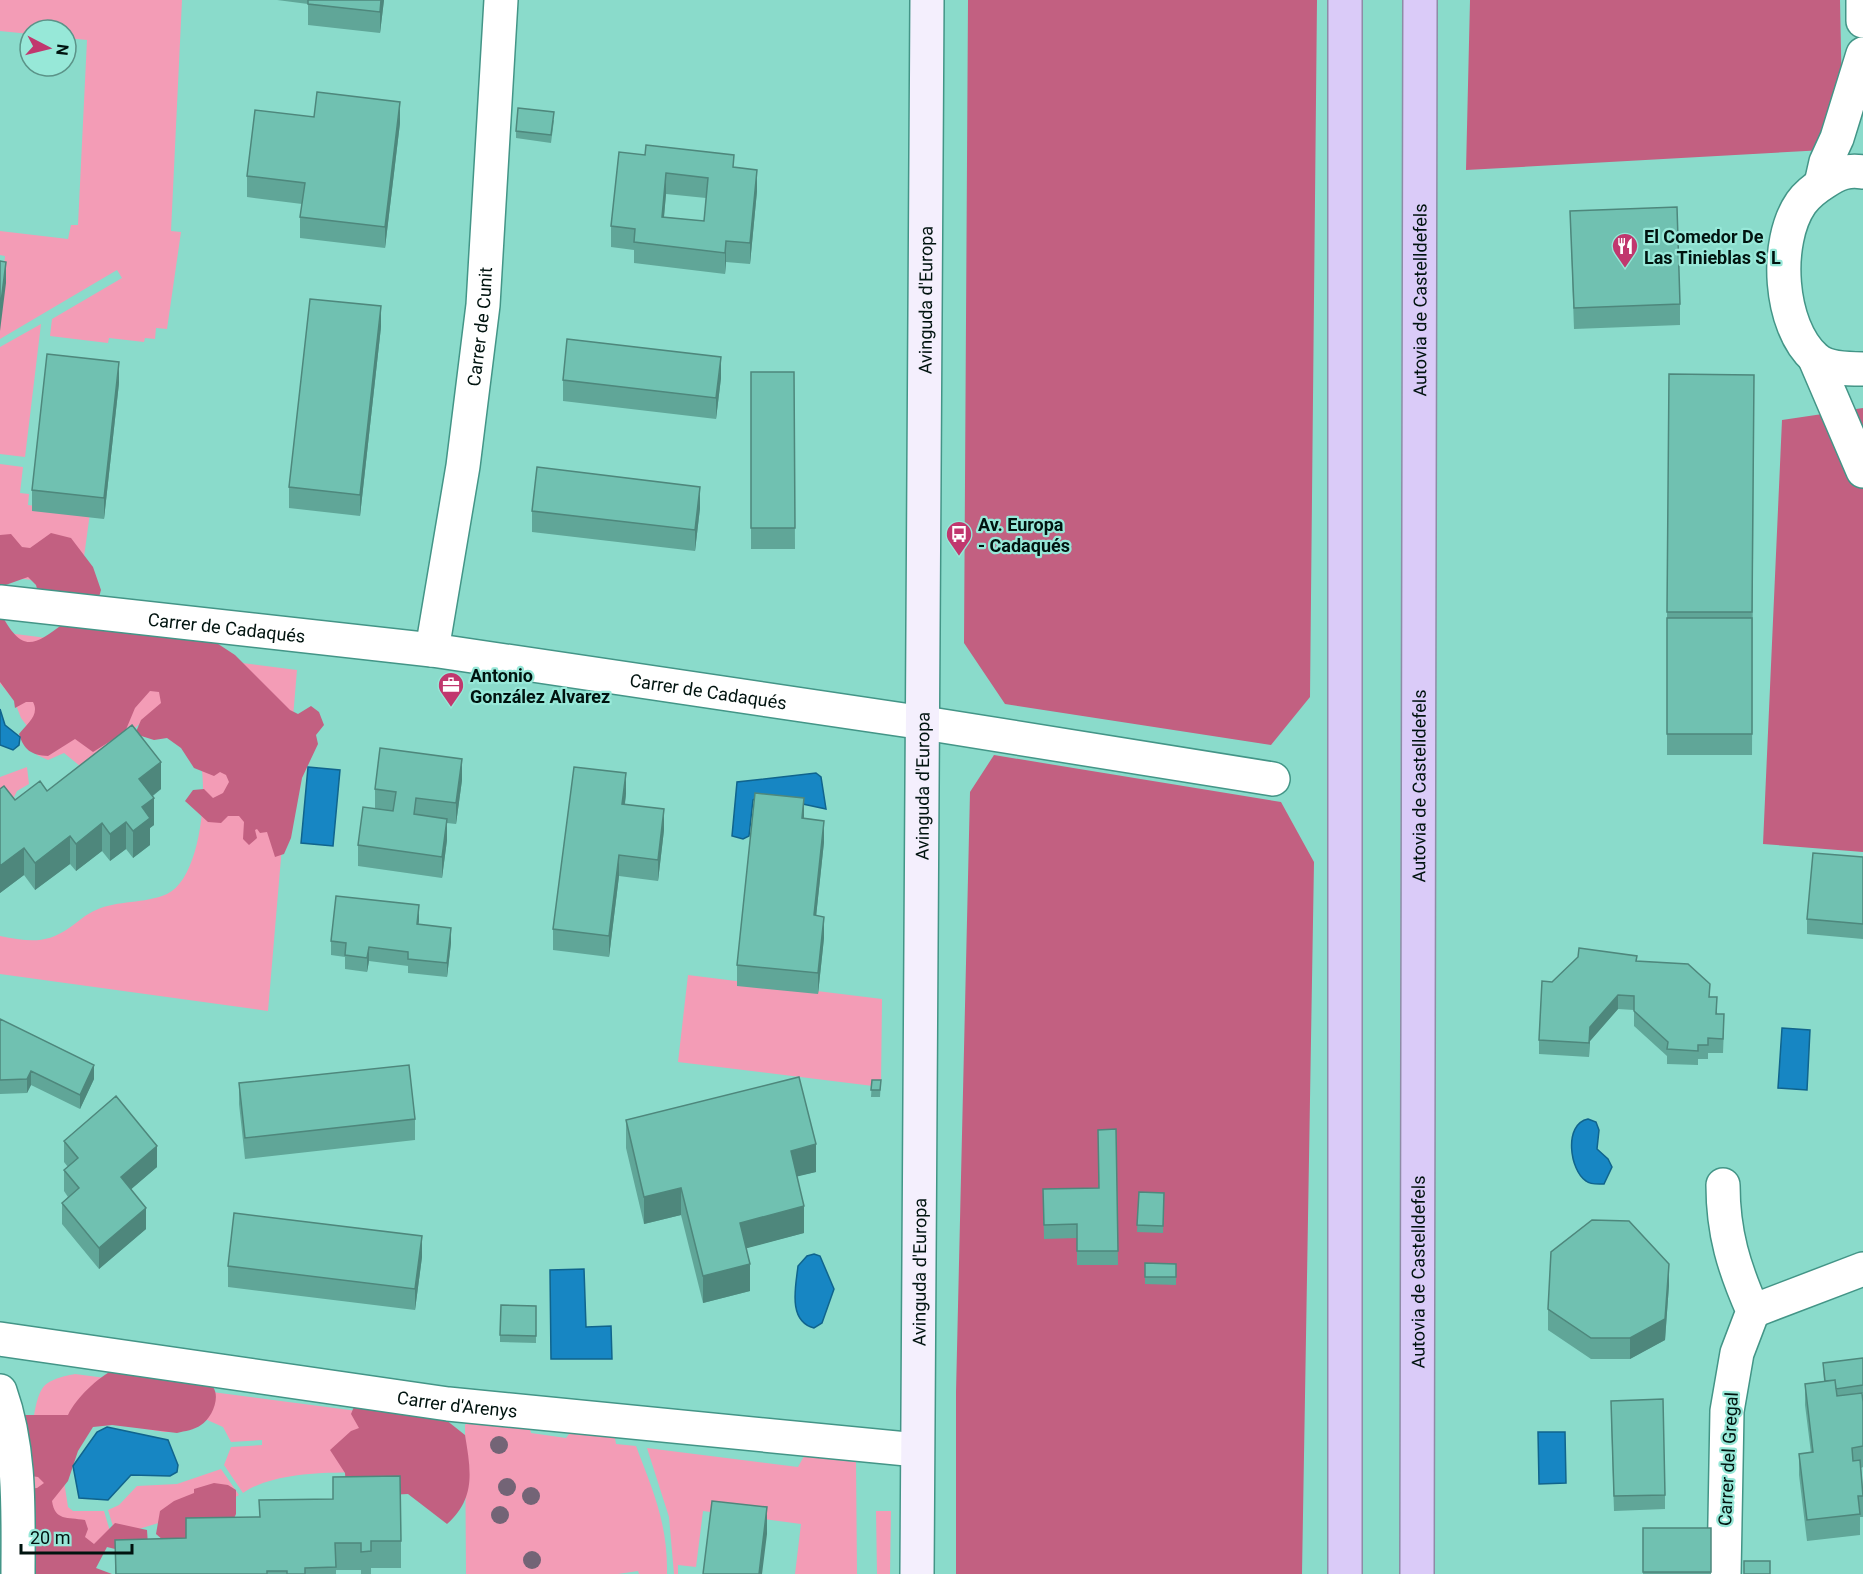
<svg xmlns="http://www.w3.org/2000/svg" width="1863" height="1574" viewBox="0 0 1863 1574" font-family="Roboto,sans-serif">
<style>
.green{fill:#f39cb6}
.forest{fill:#c26081}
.water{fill:#1786c3;stroke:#10648d;stroke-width:1.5}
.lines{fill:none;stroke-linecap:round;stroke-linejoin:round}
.street-casing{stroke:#439587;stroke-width:36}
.secondary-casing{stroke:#439587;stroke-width:36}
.highway-casing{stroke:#8e8ba6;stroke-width:36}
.street{stroke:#fff;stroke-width:33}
.secondary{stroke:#f4effd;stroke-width:33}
.highway{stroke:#dacbf8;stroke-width:33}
.tree{fill:#736476}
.wall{fill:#60a698;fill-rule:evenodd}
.shaded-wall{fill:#4e877c}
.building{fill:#70c1b1;stroke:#4e877c;stroke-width:1.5;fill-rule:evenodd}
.labels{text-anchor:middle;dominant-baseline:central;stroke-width:4.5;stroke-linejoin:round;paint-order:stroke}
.poi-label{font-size:18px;font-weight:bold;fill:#00130f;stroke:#97e8d8;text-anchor:start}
.street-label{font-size:18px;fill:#00130f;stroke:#97e8d8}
</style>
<rect width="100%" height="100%" fill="#8adbcb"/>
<path class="green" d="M0 0H182L171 231 181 232 167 329 156 328 155 339 145 338 144 342 109 338 108 343 50 336 52 319 122 278 117 270 0 339V302L5 256 0 255V231L68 239 71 225H78L87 40 66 38V30H30V34L0 31Z
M41 324 25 457 0 454V347Z
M0 464 23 467 20 493 29 494 28 505 90 513 80 586 0 576Z
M0 632 297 670 268 1011 0 974V936C27 941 45 945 69 928 78 922 86 914 96 910 118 900 144 904 167 894 201 878 208 791 200 759L145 719 128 734 80 766 64 753 48 760 37 755 33 734 21 718 14 700 0 683Z
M27 767 29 784 17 791 12 801 0 804V777Z
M688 975 882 999 881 1087 678 1062Z
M75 1374 426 1420 428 1475C377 1474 285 1464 243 1493L224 1465 231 1447 262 1445V1440L231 1442 223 1427 205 1419 173 1432H164L96 1420 62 1468 68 1507 73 1511H104L112 1538 78 1550 30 1574C30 1538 25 1414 42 1389 48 1379 65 1376 75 1374Z
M475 1413 528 1420 531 1433 566 1438 575 1426 614 1432 616 1444 636 1446C653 1491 668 1524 667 1574H639L638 1571 618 1574H466L465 1425Z
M647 1448 798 1467 804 1456 856 1462 857 1574H795L801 1524 703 1511 696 1567 678 1565V1574H674L669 1517Z
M221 1469 239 1495 227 1502 116 1536 108 1510 119 1505 137 1486 177 1484Z
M876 1511H891L890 1574H877Z"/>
<path class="forest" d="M968 0H1317L1310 697 1271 745 1005 704 964 643Z
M1470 0H1840L1843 149 1466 170Z
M1863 408V852L1763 844 1782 420Z
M51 533 71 538 93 567 101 590 97 604 39 596 36 585 28 577 0 587V535L11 534 22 547 30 548Z
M0 612C21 651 31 649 64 623L209 638 235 655 290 710 298 714 311 706 319 712 324 725 316 735 318 744 302 778 291 838 284 854 275 857 267 832 260 833 257 829 255 830 257 838 249 845 243 839 244 822 239 816H228L221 823 208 822 185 801 193 790 204 789 213 798 223 793 229 782 226 775 220 772 214 776 194 768 181 748 167 738 154 740 135 734 141 720 161 703 159 692 150 691 135 708 125 732 93 752 75 739 48 756C31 755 24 750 19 734 27 724 40 715 33 702H26L15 708 14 701 0 682Z
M994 755 1281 802 1314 862 1302 1574H956V1392L970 792Z
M115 1369 140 1377 198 1374C202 1378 209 1382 213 1387 221 1398 211 1419 201 1425 194 1430 185 1431 177 1433L112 1425 93 1427 78 1451 68 1481 52 1501C55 1521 67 1517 85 1520L88 1529 85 1537 94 1544 115 1523 147 1530 148 1545 139 1555 107 1547 96 1568 112 1574H10L25 1489 37 1488 44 1483 38 1477 23 1475 15 1418 24 1415H68C77 1397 97 1378 115 1369Z
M355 1404 441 1416 465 1435C471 1471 476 1498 447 1524L408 1494 347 1497 345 1473 330 1450 351 1431 359 1428 351 1414Z
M214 1483 228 1485 236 1490V1514L231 1525 183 1547 163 1540 156 1534 160 1511 174 1501 194 1493V1489Z"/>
<path class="water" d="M0 709 5 725 20 737 19 745 13 750 0 745Z
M308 767 340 770 333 846 301 843Z
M816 773 821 777 826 809 761 795 753 800 749 836 743 839 732 836 737 782Z
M1782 1028 1810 1030 1807 1090 1778 1088Z
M1588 1119 1596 1122 1599 1130 1597 1149 1608 1159 1612 1167 1604 1184C1598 1184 1591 1185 1586 1181 1570 1171 1563 1124 1588 1119Z
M814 1254 820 1256 834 1289 822 1323 814 1328C787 1321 796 1285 798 1266L807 1256Z
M584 1269 586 1327 611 1326 612 1359H551L550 1270Z
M107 1427 168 1440 178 1465 177 1472 170 1476 131 1475 108 1500 79 1498 73 1466 97 1432Z
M1538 1432H1565L1566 1483 1539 1484Z"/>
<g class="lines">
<g class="street-casing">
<g id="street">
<path d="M1863 0V21"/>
<path d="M1863 172C1848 169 1837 174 1825 182 1817 187 1806 196 1801 203 1774 242 1779 326 1815 358 1826 369 1848 369 1863 369"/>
<path d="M1821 184 1826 162 1837 138 1863 54"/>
<path d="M1815 359 1863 471"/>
<path id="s1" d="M0 602 432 650 924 723 1273 779"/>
<path id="s2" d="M432 650 463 466 483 305 501 0"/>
<path d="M1723 1185C1723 1233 1734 1268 1753 1311L1737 1353 1727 1411 1724 1574"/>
<path d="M1753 1311 1863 1269"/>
<path id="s3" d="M0 1339 448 1404 917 1450"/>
<path d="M0 1391C21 1450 18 1512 18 1574"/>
</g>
</g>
<g class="secondary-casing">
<g id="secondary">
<path id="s4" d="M917 1574 927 0"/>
</g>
</g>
<g class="highway-casing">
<g id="highway">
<path d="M1345 1574V0"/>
<path id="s5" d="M1417 1574 1420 0"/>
</g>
</g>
<use href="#street" class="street"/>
<use href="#secondary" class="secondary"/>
<use href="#highway" class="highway"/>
</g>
<g class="tree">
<circle cx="499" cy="1445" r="9"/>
<circle cx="507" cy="1487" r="9"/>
<circle cx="531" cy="1496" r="9"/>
<circle cx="500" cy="1515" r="9"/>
<circle cx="532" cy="1560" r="9"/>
</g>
<path class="wall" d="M277 0H384L380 33 308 25V4Z
M554 120 551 143 516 138V131Z
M400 123 385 248 300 238V217L302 204 247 197V176Z
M619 152 734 168 757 191 750 264 726 262 725 274 634 263V250L611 247V226ZM666 194 706 198 704 221 664 217Z
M1570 211 1680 304V325L1574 329Z
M381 327 360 516 289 508V487Z
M751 372H794L795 549H751Z
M1754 375 1752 755H1667V612Z
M721 378 716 419 563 401V380Z
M119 383 104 519 32 511V490Z
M700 508 695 551 532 532V511Z
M462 780 456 824 447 823V840L442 878 358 866V845L375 808V789Z
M0 789 15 800 47 791 161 789 153 796 154 825 150 828V845L133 858 126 849 110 861 102 851 76 871 70 864 35 890 24 875 0 893Z
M626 794 625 804 664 830 658 881 619 876 609 957 553 950V929Z
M804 819 824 842 816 916 824 938 818 994 737 986V965Z
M1863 857V939L1807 934V919Z
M419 920 418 924 451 943 447 977 408 973V966L369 961 367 972 345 969V957L331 955V941Z
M1637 961 1710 997 1724 1028 1723 1053H1708V1059H1698V1065L1667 1064V1056L1634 1026V1010L1618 1009 1590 1041 1589 1057 1539 1054V1040L1552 982Z
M0 1019 94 1079 80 1109 31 1085 27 1093 0 1094Z
M872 1080H881L880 1097H871Z
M239 1083 415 1119V1140L245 1159 239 1104Z
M626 1120 816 1172 797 1176 804 1233 746 1248 750 1291 703 1303 681 1215 644 1224 626 1148Z
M1116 1129 1118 1265H1077V1238L1044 1239 1043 1189 1098 1188Z
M64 1141 157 1167 131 1189 146 1229 99 1269 62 1224V1203L68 1197 64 1191V1170L68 1167 64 1162Z
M1139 1192 1164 1193 1163 1233 1137 1232Z
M422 1257 415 1310 228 1287V1266Z
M1145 1263 1176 1264V1285L1145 1284Z
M1669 1285 1665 1340 1630 1359H1591L1548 1330V1309Z
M536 1306V1343L500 1342V1335Z
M1863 1358V1393L1846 1395 1863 1402V1467L1861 1468 1863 1489V1517H1860V1535L1807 1541 1799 1475V1454L1811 1453 1805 1405V1384L1824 1381 1823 1363Z
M1611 1415 1665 1495V1509L1614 1511Z
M1643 1528H1711V1574H1643Z
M115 1540 401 1541V1568H371V1574H361V1570H336V1574H115Z"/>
<path class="shaded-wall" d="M381 0H384L380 33V12Z
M400 102V123L385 248V227Z
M757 170V191L750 264V243Z
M666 173V194L662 238V217Z
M726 241V262L725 274V253Z
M6 262V283L0 331V310Z
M381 306V327L360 516V495Z
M721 357V378L716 419V398Z
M119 362V383L104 519V498Z
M700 487V508L695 551V530Z
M462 759V780L456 824V803Z
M161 762V789L139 806V779Z
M626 773V794L622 825V804Z
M154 798V825L150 828V845L133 858V831L142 807Z
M804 798V819L802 818Z
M664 809V830L658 881V860Z
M447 819V840L442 878V857Z
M824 821V842L814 936V915Z
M126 822V849L110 861V834Z
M102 823V851L76 871V844Z
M70 836V864L35 890V863Z
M24 848V875L0 893V866Z
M619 855V876L609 957V936Z
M419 905V920L417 939V924Z
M824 917V938L818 994V973Z
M451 928V943L447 977V963Z
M369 947V961L367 972V958Z
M1618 995V1009L1590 1041 1589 1057 1590 1027Z
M94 1065V1079L80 1109V1095Z
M31 1071V1085L27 1093V1079Z
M816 1144V1172L791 1178V1151Z
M157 1146V1167L121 1198V1177Z
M681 1188V1215L644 1224V1197Z
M804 1206V1233L740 1250V1223Z
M146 1208V1229L99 1269V1248Z
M422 1236V1257L415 1310V1289Z
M750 1264V1291L703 1303V1276Z
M1669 1264V1285L1665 1340 1630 1359V1338Z
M767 1507V1534L762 1574H759Z"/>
<path class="building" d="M308 0H381L380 12 308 4Z
M317 92 400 102 385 227 300 217 305 183 247 176 255 110 314 117Z
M518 108 554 112 551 135 516 131Z
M646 145 734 155 733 167 757 170 750 243 726 241 725 253 634 242 635 229 611 226 619 152 645 155ZM666 173 708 178 704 221 662 217Z
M1677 207 1680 304 1574 308 1570 211Z
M0 261 6 262 0 310Z
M310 299 381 306 360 495 289 487Z
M567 339 721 357 716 398 563 380Z
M47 354 119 362 104 498 32 490Z
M751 372H794L795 528H751Z
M1669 374 1754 375 1752 612H1667Z
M537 467 700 487 695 530 532 511Z
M1667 618H1752V734H1667Z
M132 725 161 762 139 779 154 798 142 807 150 818 133 831 126 822 110 834 102 823 76 844 70 836 35 863 24 848 0 866V789L4 786 15 800 40 781 47 791Z
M380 748 462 759 456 803 416 798 414 814 447 819 442 857 358 845 363 807 393 811 396 792 375 789Z
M574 767 626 773 622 804 664 809 658 860 619 855 609 936 553 929Z
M755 793 804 798 802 818 824 821 814 915 824 917 818 973 737 965Z
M1813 853 1863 857V924L1807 919Z
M336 896 419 905 417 924 451 928 447 963 408 959V952L369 947 367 958 345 955 346 943 331 941Z
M1579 948 1637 956 1636 961 1688 964 1710 984 1709 997H1717L1716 1014H1724L1723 1039 1708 1038V1045H1698V1051L1667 1049 1668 1042 1634 1011V996L1618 995 1590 1027 1589 1043 1539 1040 1542 981 1552 982 1578 957Z
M0 1019 94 1065 80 1095 31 1071 27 1079 0 1080Z
M409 1065 415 1119 245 1138 239 1083Z
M799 1077 816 1144 791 1151 804 1206 740 1223 750 1264 703 1276 681 1188 644 1197 626 1120Z
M872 1080H881L880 1090H871Z
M116 1096 157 1146 121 1177 146 1208 99 1248 62 1203 79 1188 64 1170 78 1158 64 1141Z
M1116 1129 1118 1251H1077V1224L1044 1225 1043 1189 1099 1188 1098 1130Z
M1139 1192 1164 1193 1163 1226 1137 1225Z
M234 1213 422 1236 415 1289 228 1266Z
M1592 1220 1629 1221 1669 1264 1665 1319 1630 1338H1591L1548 1309 1551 1252Z
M1145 1263 1176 1264V1277H1145Z
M501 1305 536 1306V1336L500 1335Z
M1863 1358V1385L1836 1389 1835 1380 1825 1381 1823 1363Z
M1835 1380 1837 1396 1862 1393 1863 1402V1446L1852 1448 1853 1461 1860 1460 1863 1496H1858L1860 1514 1807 1520 1799 1454 1813 1452 1805 1384Z
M1663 1399 1665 1495 1614 1496 1611 1401Z
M400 1476 401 1541H371V1551L361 1552V1543H335L336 1567 305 1568V1574H287V1571H267V1574H116L115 1540 186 1538V1518L260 1517 259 1500 333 1499V1477Z
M712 1501 767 1507 759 1574H703Z
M1643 1528H1711V1572H1643Z
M1744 1561H1770V1574H1744Z"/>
<defs>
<g id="restaurant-pin" transform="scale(1.35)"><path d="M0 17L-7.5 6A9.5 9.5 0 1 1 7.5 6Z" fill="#c1376e" stroke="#97e8d8"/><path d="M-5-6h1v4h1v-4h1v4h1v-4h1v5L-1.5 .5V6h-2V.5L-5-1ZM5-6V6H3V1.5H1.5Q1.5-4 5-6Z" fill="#fff"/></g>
<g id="bus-pin" transform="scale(1.35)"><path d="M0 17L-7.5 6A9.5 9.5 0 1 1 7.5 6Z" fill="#c1376e" stroke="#97e8d8"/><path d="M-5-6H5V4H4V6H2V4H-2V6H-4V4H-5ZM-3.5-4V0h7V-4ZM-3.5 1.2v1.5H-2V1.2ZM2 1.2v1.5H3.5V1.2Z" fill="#fff"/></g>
<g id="office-pin" transform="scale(1.35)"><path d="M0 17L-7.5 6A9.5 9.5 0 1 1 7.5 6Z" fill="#c1376e" stroke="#97e8d8"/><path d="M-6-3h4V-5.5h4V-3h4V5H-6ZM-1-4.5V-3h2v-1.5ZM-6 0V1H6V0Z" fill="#fff"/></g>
</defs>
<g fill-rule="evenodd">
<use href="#restaurant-pin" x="1625" y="246"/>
<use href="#bus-pin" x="959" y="534"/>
<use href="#office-pin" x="451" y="685"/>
</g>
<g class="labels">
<g class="poi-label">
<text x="1644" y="236">El Comedor De<tspan x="1644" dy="21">Las Tinieblas S L</tspan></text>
<text x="978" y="524">Av. Europa<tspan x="978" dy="21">- Cadaqués</tspan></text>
<text x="470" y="675">Antonio<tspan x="470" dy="21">González Alvarez</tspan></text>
</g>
<g class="street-label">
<text stroke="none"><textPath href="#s4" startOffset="1274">Avinguda d'Europa</textPath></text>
<text stroke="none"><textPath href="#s5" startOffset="1274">Autovia de Castelldefels</textPath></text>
<text stroke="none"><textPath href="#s2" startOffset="327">Carrer de Cunit</textPath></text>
<text stroke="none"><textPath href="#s1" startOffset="228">Carrer de Cadaqués</textPath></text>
<text stroke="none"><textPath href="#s1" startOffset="714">Carrer de Cadaqués</textPath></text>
<text stroke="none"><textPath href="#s4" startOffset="788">Avinguda d'Europa</textPath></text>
<text stroke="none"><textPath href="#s5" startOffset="788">Autovia de Castelldefels</textPath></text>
<text stroke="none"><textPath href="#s4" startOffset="302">Avinguda d'Europa</textPath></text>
<text stroke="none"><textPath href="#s5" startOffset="302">Autovia de Castelldefels</textPath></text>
<text stroke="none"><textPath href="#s3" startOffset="462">Carrer d'Arenys</textPath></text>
<text transform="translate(1728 1459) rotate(-87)">Carrer del Gregal</text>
</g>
</g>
<g transform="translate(48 48) rotate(97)"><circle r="28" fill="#97e8d8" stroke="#5b9388" stroke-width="1.5"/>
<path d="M0-4.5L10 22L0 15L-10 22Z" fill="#c1376e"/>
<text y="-9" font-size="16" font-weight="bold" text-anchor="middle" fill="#00130f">N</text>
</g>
<path d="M21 1544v9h111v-9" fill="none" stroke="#00130f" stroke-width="3"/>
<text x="30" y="1544" font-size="18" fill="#00130f" stroke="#97e8d8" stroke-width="4.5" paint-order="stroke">20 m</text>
</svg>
